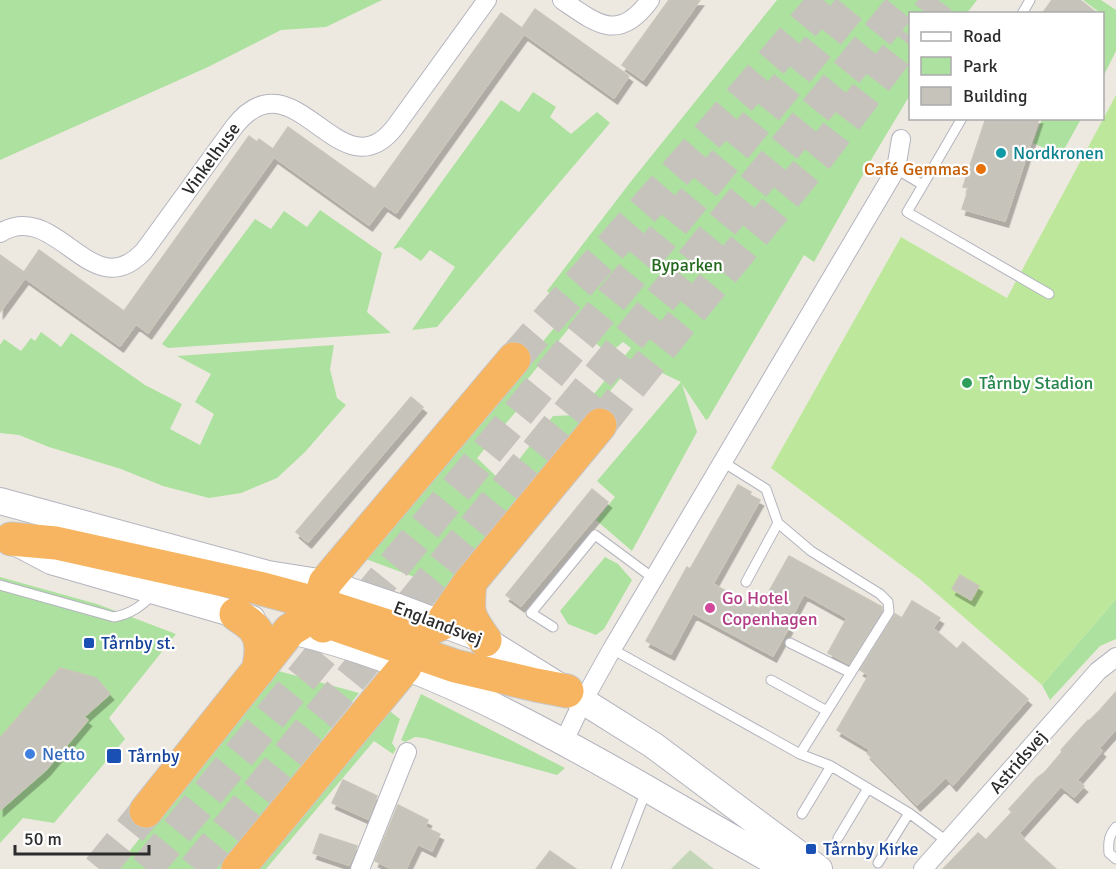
<svg xmlns="http://www.w3.org/2000/svg" width="1116" height="869" viewBox="0 0 1116 869" font-family="Signika,sans-serif">
<style>
.green{fill:#ade19f;fill-rule:evenodd}
.cemetery{fill:#c3d6b8}
.pitch{fill:#bde89b}
.building{fill:#c6c3bb;stroke:#c9c5b9;stroke-width:1.5;filter:url(#shadow)}
.lines{fill:none;stroke-linecap:round;stroke-linejoin:round}
.highway-tunnel{stroke:#c6c3bc;stroke-width:33;stroke-dasharray:33 16;stroke-linecap:butt}
.lane-casing{stroke:#b3b4bf;stroke-width:11}
.street-casing{stroke:#b3b4bf;stroke-width:20}
.secondary-casing{stroke:#b3b4bf;stroke-width:28}
.highway-casing{stroke:#c8c8c8;stroke-width:35}
.lane{stroke:#fff;stroke-width:9}
.street{stroke:#fff;stroke-width:18}
.secondary{stroke:#fff;stroke-width:26}
.highway{stroke:#f7b561;stroke-width:33}
.culture-dot{fill:#0f9aa8;stroke:#fff;stroke-width:2}
.food-dot{fill:#e8710a;stroke:#fff;stroke-width:2}
.leisure-dot{fill:#2e9e5b;stroke:#fff;stroke-width:2}
.hotel-dot{fill:#d1479c;stroke:#fff;stroke-width:2}
.transit-dot{fill:#1a4fb4;stroke:#fff;stroke-width:2}
.shop-dot{fill:#3f7fe0;stroke:#fff;stroke-width:2}
.labels{text-anchor:middle;dominant-baseline:central;stroke-width:4.5;stroke-linejoin:round;paint-order:stroke}
.culture-label{font-size:18px;fill:#0d838f;stroke:#fff;text-anchor:start}
.street-label{font-size:18px;fill:#2c2c2c;stroke:#fff}
.food-label{font-size:18px;fill:#c56008;stroke:#fff;text-anchor:end}
.park-label{font-size:18px;fill:#24681e;stroke:#fff}
.leisure-label{font-size:18px;fill:#27864d;stroke:#fff;text-anchor:start}
.hotel-label{font-size:18px;fill:#b23c85;stroke:#fff;text-anchor:start}
.transit-label{font-size:18px;fill:#164399;stroke:#fff;text-anchor:start}
.shop-label{font-size:18px;fill:#366cbe;stroke:#fff;text-anchor:start}
</style>
<defs>
<filter id="shadow"><feDropShadow dx="3.5" dy="6" stdDeviation="0" flood-color="#0004"/></filter>
</defs>
<rect width="100%" height="100%" fill="#ede9e0"/>
<path class="green" d="M0 0H382L326 27 281 30 208 67 0 160Z
M777 0H977L967 13 910 14V95L874 155 814 262 804 255 708 419 706 420 682 384 697 432 632 551 596 520 615 497 597 481 681 382 662 373 657 379 634 362 447 589 363 558 569 310 547 291 632 180ZM583 311 591 317C590 323 590 331 592 337 595 345 606 353 615 348 618 347 620 344 623 342L631 348 577 415 553 416 510 471 499 479 477 458 523 403 522 386Z
M1083 0H1101L1116 10V51L1103 77V15Z
M533 92 556 107 550 117 571 134 597 112 610 123 437 327 412 330 455 267 430 250 421 261 401 247 393 249 501 100 519 112Z
M1042 119H1081L1061 155 1033 143Z
M320 210 382 253 367 312 391 333 168 348 162 344 255 219 271 229 284 211 307 227Z
M41 332 61 347 71 333 145 385 182 404 170 429 200 445 214 414 195 402 211 374 177 356 334 345 330 369 337 398 346 405 305 452 277 478 241 493 209 498 163 486 121 469 49 447 19 435 0 433V345L4 339 21 351 31 338 35 341Z
M605 557 618 564 632 580 604 629 596 635 568 624 560 611Z
M0 577 97 604 176 634 109 718 125 739 54 823 23 818 0 843Z
M1116 599V639L1100 646 1050 700 1042 685Z
M275 670 359 693 220 869H115Z
M421 694 565 768 557 775 424 738 415 737 405 742 401 740Z
M387 709 400 719 392 743 396 749 393 754 374 741 266 869H256Z"/>
<path class="cemetery" d="M690 850 714 869H671Z"/>
<path class="pitch" d="M1116 95V599L1042 685 921 580 771 468 901 237 1007 298Z"/>
<path class="building" d="M669 0H700L643 80 622 65Z
M1052 0H1080L1098 14H1042Z
M535 9 629 76 614 98 524 34 396 213 384 205 369 225 274 157 148 333 136 324 120 346 25 278 0 312V255L24 272 39 250 124 311 249 136 257 142 259 139 273 149 288 127 375 189 501 13 522 28Z
M986 118H1039L1005 221 962 209 969 188 963 187Z
M411 397 423 407 308 542 296 532Z
M738 485 751 492 750 495 760 500 713 584 759 609 789 556 882 607V610L849 664 828 653 847 618 804 594 787 626 789 627 773 656 693 613 671 654 646 641 687 567 690 569Z
M592 489 608 502 521 606 506 595Z
M960 575 979 586 971 600 952 589Z
M912 601 940 618 933 628 957 649 963 642 1028 699 953 785 946 777 917 805 867 753 871 750 837 730 869 675 860 670 895 614 902 618Z
M60 668 96 678 110 694 84 717 88 720 46 770 0 810V738Z
M1116 692V729L1099 748 1102 751 1077 780 1084 786 1074 797 1061 786 1019 833 1024 838 1023 839 1056 869H943L978 833 986 840 1012 812 1009 809 1037 778 1045 772 1062 752 1061 750 1088 720 1089 721 1100 710Z
M343 780 377 796 368 819 332 803Z
M398 805 428 820 425 827 440 834 432 851 418 844 406 869H392L375 861Z
M320 834 357 846 349 865 313 853Z
M550 851 576 869H536Z"/>
<g class="lines">
<path class="highway-tunnel" d="M928 14 938 0
M514 359C617 239 723 121 825 0
M600 425 679 325 817 158 910 36
M99 869 146 811
M146 869 856 0
M195 869 906 0"/>
<g class="lane-casing">
<path id="lane" d="M1022 14 1030 0
M896 169 923 185 962 118
M923 185 907 212 1049 294
M723 462 766 489 778 523 811 551 880 594 888 602 889 612 800 754
M746 582 778 523
M0 585 114 617C131 614 141 606 154 594
M553 627 531 613 595 535 653 578
M790 643 851 673
M612 649 800 754 831 766 909 813 948 842
M771 680 827 711
M802 814 831 766
M1116 827C1109 835 1108 842 1109 853L1116 859
M838 838 868 788
M878 863 909 813
M616 869 646 791"/>
</g>
<g class="street-casing">
<path id="street" d="M562 0C597 24 619 43 650 0
M0 233C57 198 91 308 144 251L234 127C294 49 340 198 395 127L487 0
M564 741 583 701 612 649 896 169 901 139
M360 869 407 752
M923 869 1098 671 1116 657"/>
</g>
<g class="secondary-casing">
<path id="secondary" d="M0 501 268 574 325 583 344 589 395 606 485 640 583 701 653 745 819 869
M17 543 51 561 252 619
M296 632C421 662 534 724 644 787 692 815 739 842 787 869"/>
</g>
<g class="highway-casing">
<path id="highway" d="M11 539 56 543 259 588 319 604 406 632H421L441 624 470 582 600 425
M470 582C467 613 467 615 485 640
M236 614C242 619 252 624 256 631 264 643 261 658 258 671
M323 626 319 604 325 583 514 359
M146 811 290 630 306 620H322L455 666 536 685 567 691
M238 869 405 667 408 649 406 630"/>
</g>
<use href="#lane" class="lane"/>
<use href="#street" class="street"/>
<use href="#secondary" class="secondary"/>
<use href="#highway" class="highway"/>
</g>
<circle class="culture-dot" cx="1001" cy="153" r="6"/>
<circle class="food-dot" cx="981" cy="169" r="6"/>
<circle class="leisure-dot" cx="967" cy="383" r="6"/>
<circle class="hotel-dot" cx="710" cy="608" r="6"/>
<g class="transit-dot">
<rect x="83" y="637" width="12" height="12" rx="3"/>
<rect x="106" y="748" width="16" height="16" rx="3"/>
<rect x="805" y="843" width="12" height="12" rx="3"/>
</g>
<circle class="shop-dot" cx="30" cy="754" r="6"/>
<g class="labels">
<g class="culture-label">
<text x="1013" y="153">Nordkronen</text>
</g>
<g class="street-label">
<text transform="translate(211 159) rotate(-54)">Vinkelhuse</text>
<text transform="translate(438 623) rotate(21)">Englandsvej</text>
<text transform="translate(1018 762) rotate(-49)">Astridsvej</text>
</g>
<g class="food-label">
<text x="969" y="169">Café Gemmas</text>
</g>
<g class="park-label">
<text x="687" y="265">Byparken</text>
</g>
<g class="leisure-label">
<text x="979" y="383">Tårnby Stadion</text>
</g>
<g class="hotel-label">
<text x="722" y="598">Go Hotel<tspan x="722" dy="21">Copenhagen</tspan></text>
</g>
<g class="transit-label">
<text x="101" y="643">Tårnby st.</text>
<text x="128" y="756">Tårnby</text>
<text x="823" y="849">Tårnby Kirke</text>
</g>
<g class="shop-label">
<text x="42" y="754">Netto</text>
</g>
</g>
<rect x="909" y="12" width="195" height="108" fill="#ffffff" stroke="#ababab" stroke-width="1.5"/>
<rect x="921" y="32" width="30" height="9" fill="#ffffff" stroke="#ababab" stroke-width="1.5"/>
<text x="963" y="42" font-size="18" fill="#2c2c2c">Road</text>
<rect x="921" y="57" width="30" height="18" fill="#ade19f" stroke="#ababab" stroke-width="1.5"/>
<text x="963" y="72" font-size="18" fill="#2c2c2c">Park</text>
<rect x="921" y="87" width="30" height="18" fill="#c6c3bb" stroke="#ababab" stroke-width="1.5"/>
<text x="963" y="102" font-size="18" fill="#2c2c2c">Building</text>
<path d="M15 845v9h134v-9" fill="none" stroke="#2c2c2c" stroke-width="3"/>
<text x="24" y="845" font-size="18" fill="#2c2c2c" stroke="#ffffff" stroke-width="4.5" paint-order="stroke">50 m</text>
</svg>
